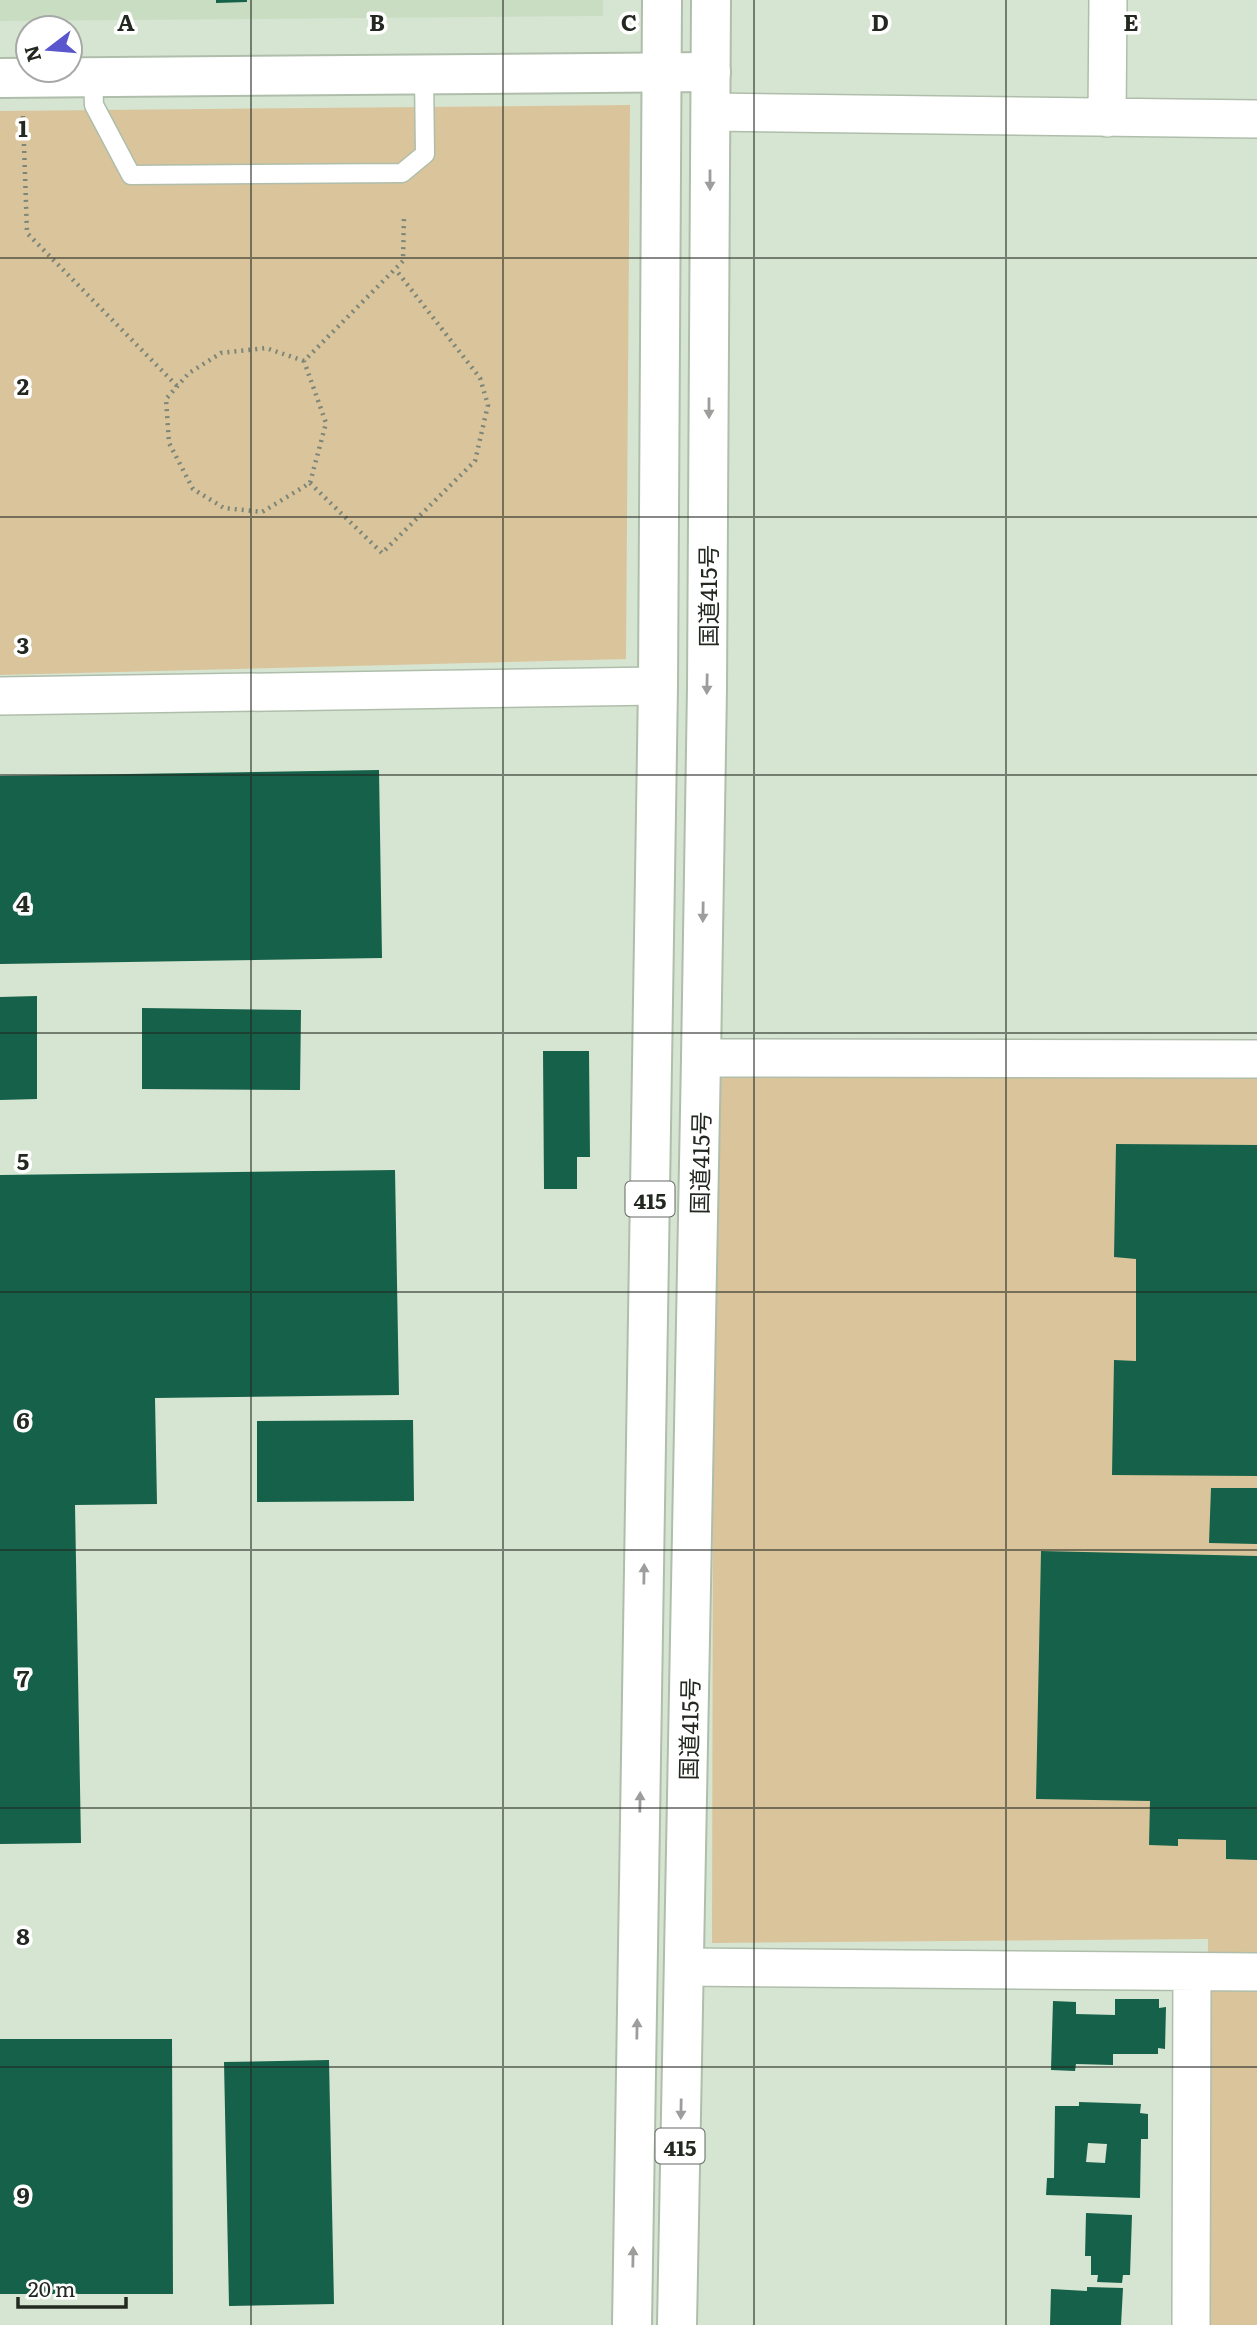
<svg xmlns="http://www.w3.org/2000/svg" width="1257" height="2325" viewBox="0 0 1257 2325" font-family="Literata,'Noto Sans JP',serif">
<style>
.built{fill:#c9ddc3}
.green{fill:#dac49b}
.building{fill:#166149;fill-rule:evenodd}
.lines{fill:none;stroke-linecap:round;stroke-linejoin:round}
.lane-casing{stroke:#afbeab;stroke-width:21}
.street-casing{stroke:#afbeab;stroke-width:40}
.secondary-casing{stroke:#afbeab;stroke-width:42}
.highway-casing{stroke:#afbeab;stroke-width:42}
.path{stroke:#7c8678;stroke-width:4.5;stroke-dasharray:2 5;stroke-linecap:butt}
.lane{stroke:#fff;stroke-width:18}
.street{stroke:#fff;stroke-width:37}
.secondary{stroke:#fff;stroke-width:38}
.highway{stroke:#fff;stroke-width:38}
.oneway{fill:#9c9e9b}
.grid{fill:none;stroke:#232821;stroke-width:2;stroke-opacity:0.55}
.labels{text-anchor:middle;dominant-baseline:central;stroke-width:7;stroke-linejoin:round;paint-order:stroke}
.shield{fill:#fff;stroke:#656864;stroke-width:2}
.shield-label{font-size:21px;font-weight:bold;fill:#232821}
.street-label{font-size:23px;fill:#232821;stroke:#fff}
.grid-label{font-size:23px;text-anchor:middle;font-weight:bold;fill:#232821;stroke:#fff;stroke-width:7;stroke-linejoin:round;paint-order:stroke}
</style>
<rect width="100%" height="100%" fill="#d6e5d1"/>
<path class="built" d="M0 0H603V16L0 21Z"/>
<path class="green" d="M630 105 626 659 0 675V111Z
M714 1074 1257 1078V2325H1205L1208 1939 712 1943Z"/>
<path class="building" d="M216 0H247V2L216 3Z
M379 770 382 958 0 964V776Z
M37 996V1099L0 1100V997Z
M142 1008 301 1010 300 1090 142 1089Z
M543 1051H589L590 1157H577V1189H544Z
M1116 1144 1257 1145V1476L1112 1475 1114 1360 1136 1361V1259L1114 1257Z
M395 1170 399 1395 155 1398 157 1504 75 1505 81 1843 0 1844V1175Z
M413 1420 414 1501 257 1502V1421Z
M1211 1488H1257V1544L1209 1543Z
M1041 1551 1257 1556V1860L1226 1859V1840L1178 1839V1846L1149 1845 1150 1801 1036 1799Z
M1115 1999H1159V2008L1166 2007 1165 2049 1158 2048V2054H1113V2065L1076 2064 1075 2071 1051 2070 1053 2001 1076 2002V2014L1115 2015Z
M0 2039H172L173 2294H0Z
M329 2060 334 2304 229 2306 224 2062Z
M1079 2102 1141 2104 1140 2113 1148 2114V2139H1141L1140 2198 1046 2195 1047 2178H1054L1055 2106H1079ZM1088 2143 1107 2144 1105 2163 1086 2162Z
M1086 2213 1132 2215 1130 2275H1123L1122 2283 1097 2282 1098 2275H1091V2256H1085Z
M1087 2287 1123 2288 1121 2325H1050L1051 2289 1087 2291Z"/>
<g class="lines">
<g class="lane-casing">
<path id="lane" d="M93 77 94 105 131 175 402 173 425 154 424 74"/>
</g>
<g class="street-casing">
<path id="street" d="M711 112 1257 119
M1107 118 1108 0
M0 696 658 686
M701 1058 1257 1059
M684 1967 1257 1972
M1191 2325 1192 1972"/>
</g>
<g class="secondary-casing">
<path id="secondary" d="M0 78 711 72"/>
</g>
<g class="highway-casing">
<path id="highway" d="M632 2325 658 686 662 0
M677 2325 701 1058 707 688 711 0"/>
</g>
<path class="path" d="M23 116 27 233 177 386
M304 361 266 348 221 353 189 373 166 399 169 443 193 489 224 508 262 512 310 483 326 423 304 361 403 261 404 215
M310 483 382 553 475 461 488 405 480 378 396 270"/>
<use href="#lane" class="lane"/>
<use href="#street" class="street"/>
<use href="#secondary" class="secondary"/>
<use href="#highway" class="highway"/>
</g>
<defs><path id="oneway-solid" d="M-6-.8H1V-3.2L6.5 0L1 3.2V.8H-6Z" transform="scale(1.75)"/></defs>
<g class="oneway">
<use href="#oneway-solid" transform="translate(710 180) rotate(90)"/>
<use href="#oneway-solid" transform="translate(709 408) rotate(90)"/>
<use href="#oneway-solid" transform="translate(707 684) rotate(91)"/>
<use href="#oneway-solid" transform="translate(703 912) rotate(91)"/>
<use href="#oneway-solid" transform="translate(644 1574) rotate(-89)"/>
<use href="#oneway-solid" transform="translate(640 1802) rotate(-89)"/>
<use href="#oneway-solid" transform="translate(637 2029) rotate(-89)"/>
<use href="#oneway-solid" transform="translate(681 2109) rotate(91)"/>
<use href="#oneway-solid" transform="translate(633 2257) rotate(-89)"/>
</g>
<path class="grid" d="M251 0V2325M503 0V2325M754 0V2325M1006 0V2325M0 258H1257M0 517H1257M0 775H1257M0 1033H1257M0 1292H1257M0 1550H1257M0 1808H1257M0 2067H1257"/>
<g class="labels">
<g class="shield">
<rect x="625.5" y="1181.5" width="49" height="35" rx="5"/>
<rect x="655.5" y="2128.5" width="49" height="35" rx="5"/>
</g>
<g class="shield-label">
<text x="650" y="1199">415</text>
<text x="680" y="2146">415</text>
</g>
<g class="street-label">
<text transform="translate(707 596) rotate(-90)">国道415号</text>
<text transform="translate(699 1163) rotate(-89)">国道415号</text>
<text transform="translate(688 1729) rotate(-89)">国道415号</text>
</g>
</g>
<g class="grid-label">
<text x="126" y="31">A</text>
<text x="377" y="31">B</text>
<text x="629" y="31">C</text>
<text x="880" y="31">D</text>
<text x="1131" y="31">E</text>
<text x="23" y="137">1</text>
<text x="23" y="395">2</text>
<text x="23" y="654">3</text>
<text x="23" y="912">4</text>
<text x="23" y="1170">5</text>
<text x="23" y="1429">6</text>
<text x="23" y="1687">7</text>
<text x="23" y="1945">8</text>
<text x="23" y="2204">9</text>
</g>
<g transform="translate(49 49) rotate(254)"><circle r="33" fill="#ffffff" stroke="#a7a9a6" stroke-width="2"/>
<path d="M0-5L12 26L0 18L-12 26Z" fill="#5956ce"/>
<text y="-10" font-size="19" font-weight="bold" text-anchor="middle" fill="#232821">N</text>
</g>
<path d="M18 2297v10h108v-10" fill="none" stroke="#232821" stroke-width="3.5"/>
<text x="28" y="2297" font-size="21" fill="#232821" stroke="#ffffff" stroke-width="5" paint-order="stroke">20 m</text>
</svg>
